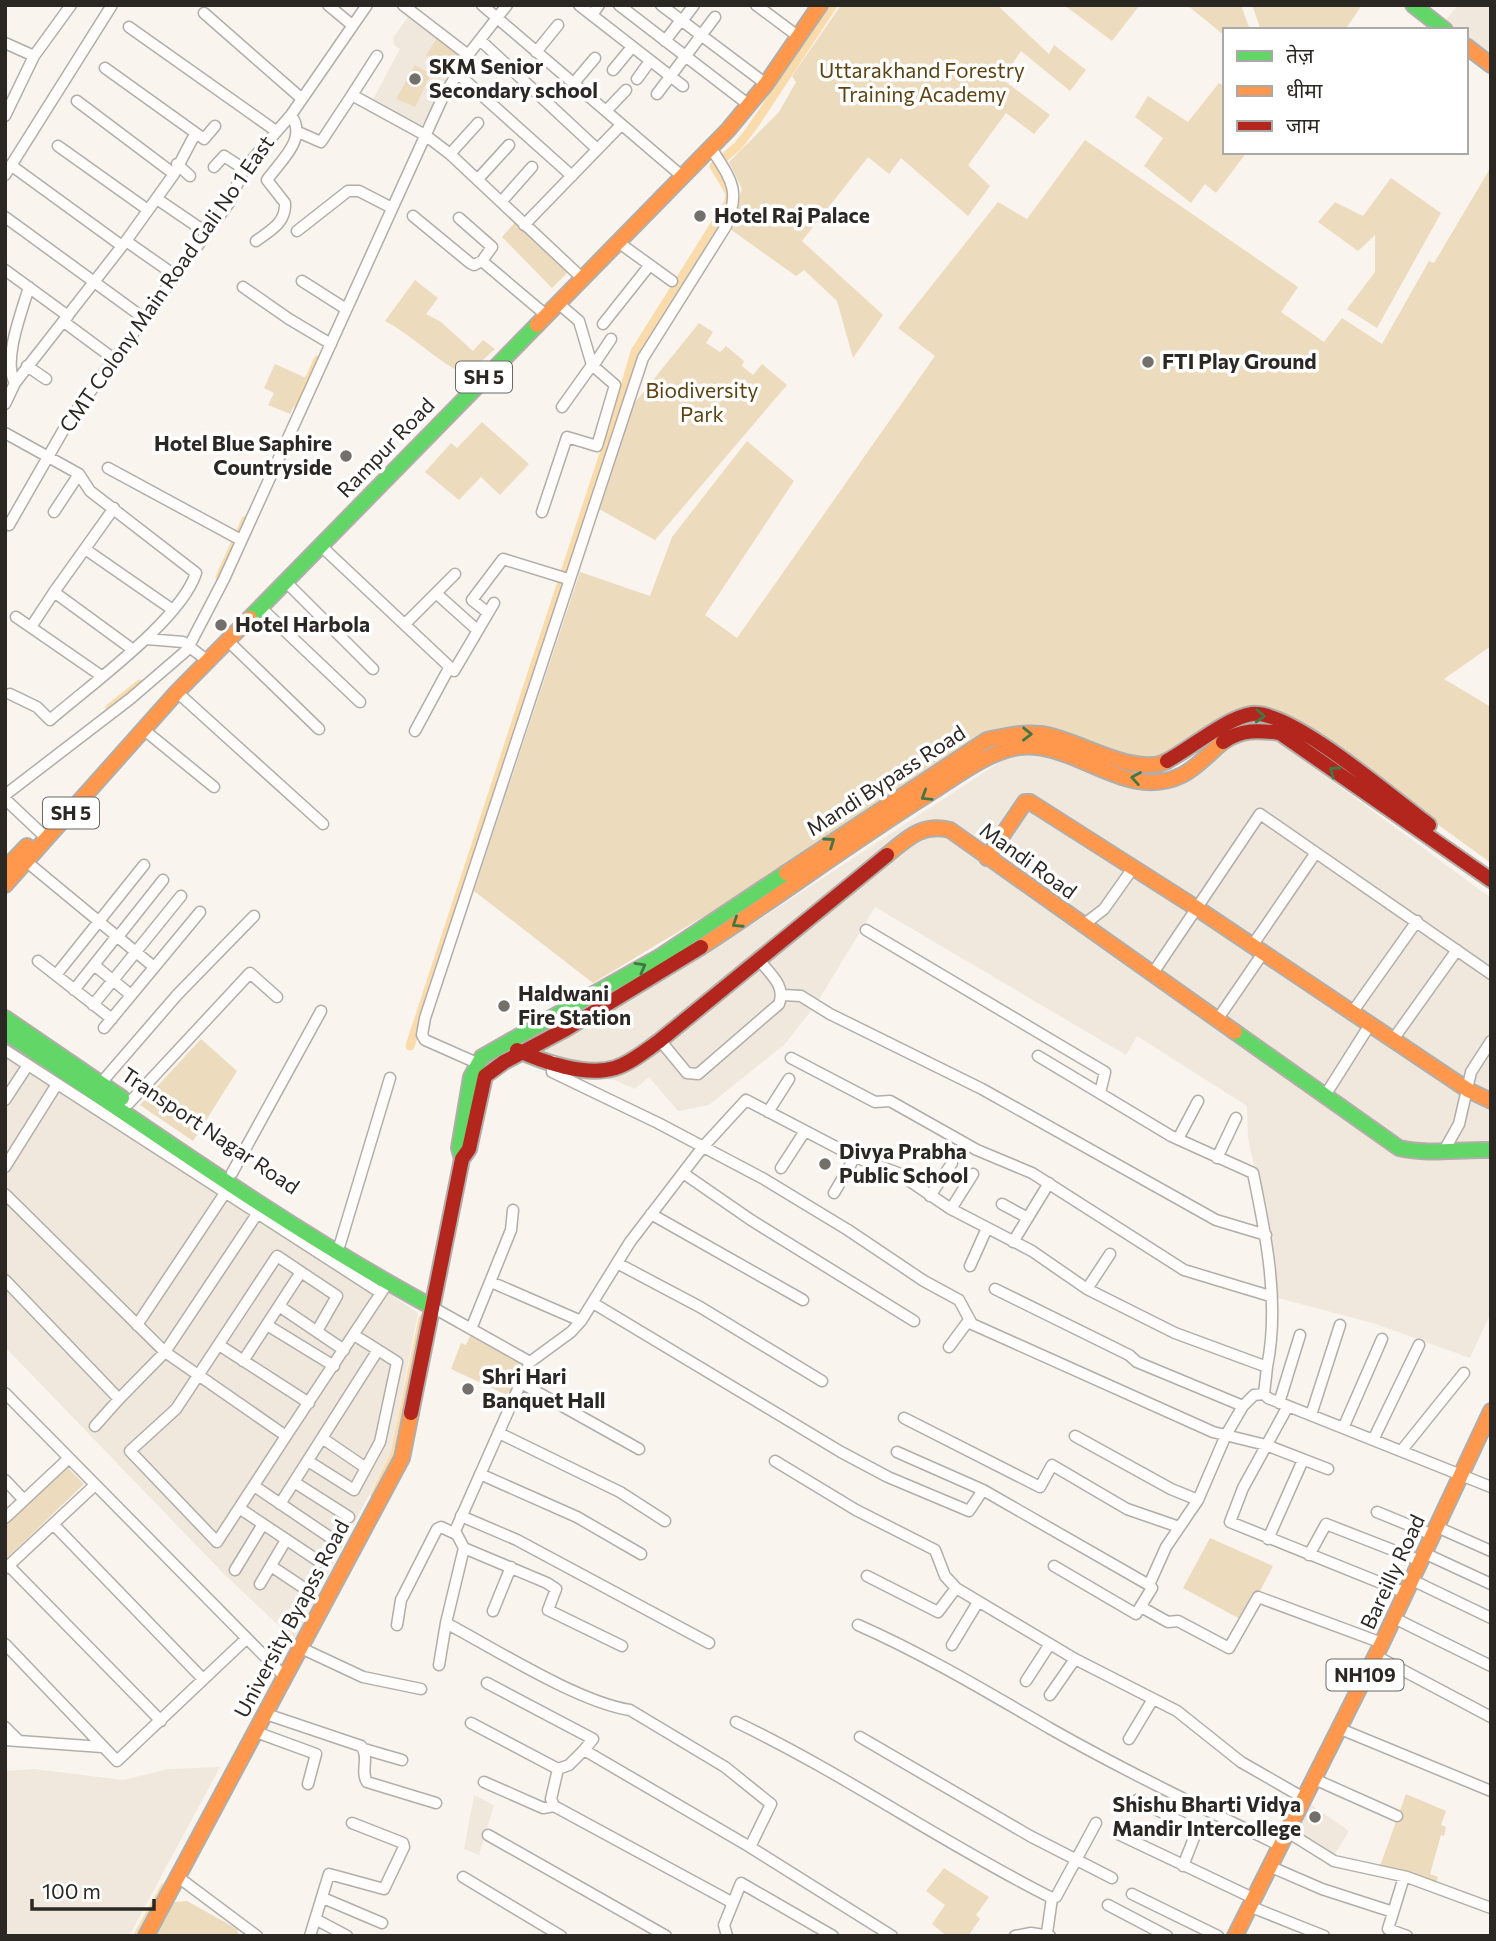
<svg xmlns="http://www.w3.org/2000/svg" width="1496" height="1941" font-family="Commissioner,'Noto Sans Devanagari',sans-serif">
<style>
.built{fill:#f0e8dc}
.green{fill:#eddbbe}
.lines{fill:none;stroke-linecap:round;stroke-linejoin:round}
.canal{stroke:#fadcac;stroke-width:9}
.street-casing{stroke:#b1aea9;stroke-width:13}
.fast-casing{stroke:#b1aea9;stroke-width:18}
.slow-casing{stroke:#b1aea9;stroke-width:18}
.jam-casing{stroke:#b1aea9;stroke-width:18}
.street{stroke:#fefdfc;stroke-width:10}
.fast{stroke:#63d668;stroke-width:14}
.slow{stroke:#ff974d;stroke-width:14}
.jam{stroke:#b3261e;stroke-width:14}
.oneway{stroke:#447643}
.poi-dot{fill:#736f6b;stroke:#fff;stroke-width:2.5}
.labels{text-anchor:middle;stroke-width:7;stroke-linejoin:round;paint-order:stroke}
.shield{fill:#fff;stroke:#6b6866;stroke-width:2}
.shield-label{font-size:19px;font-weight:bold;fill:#2b2824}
.poi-label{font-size:21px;font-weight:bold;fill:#2b2824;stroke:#fff;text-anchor:start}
.park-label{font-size:21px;fill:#5e4310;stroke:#fff}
.street-label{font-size:21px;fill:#2b2824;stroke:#fff}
</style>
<rect width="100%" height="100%" fill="#f9f4ee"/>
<path class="built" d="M1458,5h33v51l-25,-20v-6h-7l-13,-10z
M409,15l52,40 -41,74 -49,-26 29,-54 -6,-4 -1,-7z
M1245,736l34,6 212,156v414l-21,46 -97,-35 -99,-26 -1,-44 -25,-115 -1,-32 -110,-70 -11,19 -251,-148 -58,96 -32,41 -76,61 -31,6 -29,-34 -14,12 -21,-9 -23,-2 -67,-19 235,-139 250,-164 37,-2 87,30 40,2z
M5,1040l413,273 -27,139 -97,188 -72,-68 -217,-225z
M220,1767l-91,169h-124v-165l29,-2 89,11 46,-11z
M474,1795l20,10 -15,50 -15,-6z
M1309,1803l40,28 -15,25 -40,-25z"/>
<path class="green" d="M841,5h156l52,49 5,-9 32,25 -16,21 -49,-40 -19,28 48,36 -16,19 -28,-21 -38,52 22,21 -22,30 -67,-58 -12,16 -21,-17 -66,84 81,74 -30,43 -16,-57 -33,-31 -8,6 -66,-47 12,-40 -13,-27 50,-50 17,-30 -4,-6z
M1064,5h74l1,1 -27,35z
M1187,5h54l9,25h-25v6z
M1252,5h110l-17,25h-84z
M438,37l23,18 -9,14 -26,-14z
M415,65l16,9 -16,33 -19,-8z
M1219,83l6,4v65h22l-31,41 -11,-9 -14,19 -47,-37 19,-28 -28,-21 13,-21 40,26z
M1085,140l213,147 -17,25 43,30 18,-24 40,26 47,-83 5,2 57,-96v479l-47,33 47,28v156l-123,-89 -105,-64 -94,44 -40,4 -131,-27 -27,9 -255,169 -123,74 -119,-92 106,-319 70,24 22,-59 75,-96 47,40 -89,134 32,23 198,-282 -37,-28 100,-126 29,17z
M1391,178l50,35 -64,115 -30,-19 28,-37v-37l-17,16 -40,-29 17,-20 28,14z
M517,220l51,52 -16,16 -50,-51z
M415,280l23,18 -12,16 15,8 32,29 10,-11 12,9 -29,26c-30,-14 -51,-38 -81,-54z
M699,323l14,9 -7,11 14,9 6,-6 18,15 -2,5 11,9 9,-11 25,21 -132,155 -56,-31 33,-103z
M275,364l31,14 -16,36 -22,-9 6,-12 -10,-5z
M482,422l47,42 -29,31 -19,-18 -22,23 -34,-28 26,-29 6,5z
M201,1039l36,32 -44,70 -53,-36z
M470,1336l54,29 -13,32 -60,-28 10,-26 5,2z
M64,1464l20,20 -79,76v-38z
M1210,1538l63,28 -14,27 -5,-2 -14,28 -57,-31z
M1406,1794l40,17 -5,14 5,2 -2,9 -3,-1 -11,39 8,3 -2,7 -56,-18z
M944,1868l45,29 -13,18 4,4 -12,17h-21l-15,-12 13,-19 -19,-14z
M187,1901l50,28 2,7h-86l21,-34z"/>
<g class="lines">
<path class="canal" d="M298,405l20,-45
M220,577l26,-57
M110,708l30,-24
M410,1046l207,-632 18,-62 94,-150 1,-9 -16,-27 24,-20 16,-21 79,-120
M375,1495l20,-41 28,-135
M138,1936l27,-49"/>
<g class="street-casing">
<path id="street" d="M328,5l24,20
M403,5l65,50
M482,5l201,172
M579,5l104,81
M619,5l130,100
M661,5l105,79
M756,5l43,32
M204,13l97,85
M592,15l7,-10
M682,21l12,-16
M129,27l147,104
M480,40l117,109
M665,41l16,-21
M5,43l29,13
M536,52l22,-27
M105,68l99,71 11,-13
M613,70l19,-23
M457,73l115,103
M637,79l13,-18
M573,84l22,-26
M657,94l58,-77
M352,95l25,-39
M77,101l97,73
M606,111l20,-21
M5,116l29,-60 37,-51
M298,132l23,10 31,-47 73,40 25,19 132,124
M58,146l90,64
M450,154l28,-31
M177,164l13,12
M12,166l110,80
M214,167l10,-11 20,13
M5,175l107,-170
M478,179l31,-34
M157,199l50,34
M501,202l31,-35
M413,216l57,47 4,2 8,-4 64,54
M5,217l140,102
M459,218l33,29 -10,14
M524,225l97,-100
M297,231l51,-40h11l33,17
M126,241l50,35
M256,241c15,-11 30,-18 29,-38l-18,-23c14,-20 41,-41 24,-65
M618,242l54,39
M5,270l63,46
M302,281l44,28
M243,287l46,32 42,25
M64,322l50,37
M603,324l46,-58
M27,366l19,13
M593,366l18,-27
M15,383c-13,-22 7,-72 14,-96
M5,404l10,-21 111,-142 48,-67 21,-40
M562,407l30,-42
M5,433l74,41 11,17 106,82c-15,47 -107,113 -146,147l-13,-13 -27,-13
M108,468l133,72
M114,508l-60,84 78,57
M54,512l25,-38
M542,512l25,-75 30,9 18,-61 -23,-20 -13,-44 -21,-18
M9,525l59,-103 161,-219 15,-34 47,-54 76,-110
M320,545l134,126 40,-68
M85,549l88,61
M286,582l87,87
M437,594l39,35
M261,608l99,94
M487,612l-15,-12 31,-41 65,20
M16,617l84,58
M405,624l50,-50
M31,627l23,-35
M147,639l36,3 25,19
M228,641l91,88
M177,692l146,132
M143,729l71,58
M415,731l34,-63
M5,795l125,-96 57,-49 37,-71 217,-478 27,-46 39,-50
M5,799l36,34
M27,862l127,105
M1082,926l22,-17 29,-41
M866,930l239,142 -5,21
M117,938l46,-58
M1252,946l63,-92
M38,961l74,58
M94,965l37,30
M1153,973l107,-159 231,160
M56,975l88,-110
M74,990l42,-53
M783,995l18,1 29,18 152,75 234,131 50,15
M93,1005l88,-109
M1351,1014l66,-93
M1217,1020l46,-67
M104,1028l96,-116
M659,1039l28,34 11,1 81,-70c7,-18 -8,-29 -19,-43
M1392,1041l65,-91
M5,1050l376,243
M1038,1056l133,80 82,37c13,62 27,131 14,194
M791,1058l84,44 15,-1 87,49 55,23 152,97 86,26
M553,1061l-1,11 106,51 106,56 84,51 76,51 35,19 13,24 241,108 53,13 62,24
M477,1063l-52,-23 -3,-5 3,-17 218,-660 83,-132c15,-37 5,-46 -15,-78
M101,1083l76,-88 77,-79
M1326,1094l43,-68
M5,1100l23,-35
M129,1103l121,-130 27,24
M768,1112l21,-33
M1178,1139l20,-38
M1445,1149l14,-25 12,-52 20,-31
M1217,1158l19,-40
M5,1167l52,-83
M781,1168l24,-37
M232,1173l89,-162
M683,1173l68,47 163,101
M834,1193l21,-36
M5,1194l160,158 121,84 103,-155
M930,1196l22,-33
M1002,1204l24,13
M951,1209l22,-35
M651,1214l152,86
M1013,1242l36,-59
M340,1244l50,-166
M617,1263l83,44 122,74
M970,1266l17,-38
M5,1280l114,119 46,-47 92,-138
M491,1282l90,39
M995,1289l134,66 8,7 106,44
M1087,1289l23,-35
M593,1303l248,149 47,25 81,34 14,-21
M279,1306l65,44
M432,1307l98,55
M137,1325l88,-132
M267,1325l67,41
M471,1329l40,-99 2,-20
M219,1345l90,58
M949,1347l20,-27
M243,1361l58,-89
M521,1383l118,66
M5,1393l280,284
M1279,1403l21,-68
M1288,1406l-45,82 -13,34 176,71
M1311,1415l29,-90
M904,1418l136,69 12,-22 75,44 52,18
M95,1426l24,-27
M1344,1426l38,-87
M499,1433l121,59 45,29
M286,1436l-69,106 -87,-91 46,-42 101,-153 60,40 -20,35
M1075,1436l96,53 27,11
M322,1438l44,30
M1374,1438l45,-93
M1402,1450l62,-77
M897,1452l86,38 166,95 17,-38 32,-47 28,-65 17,-29 11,-11 10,-1
M308,1461l46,29 26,-48 17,-80 -43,-27
M775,1461l81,49 79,40 10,26 11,12 119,71 102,52 64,51 61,35
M480,1474l97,43 64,37
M5,1480l19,20
M294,1482l55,35
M254,1486l83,56
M280,1504l98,-154
M239,1508l81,54
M1377,1512l56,23
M461,1516l56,24 192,103
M5,1518l64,-60
M53,1524l150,155
M1437,1527l54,24
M1268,1539l35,-79
M464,1548l83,35 9,6 -8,21 74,36
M1424,1553l67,31
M1309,1555l17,-31 95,37
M9,1566l152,155
M271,1566l30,20
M1054,1566l82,48 16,-26 -3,-3
M6,1568l89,-83
M235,1570l28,-46
M867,1576l71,36 18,-24
M1412,1580l79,38
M260,1584l26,-44
M1141,1607l27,15 10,-1 51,27 29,-51 124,46
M493,1611l18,-44
M1394,1618l97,48
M446,1623c49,26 132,79 184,87l95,57 46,37 -21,43 142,89
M397,1625l4,-25 36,-71 4,-2 15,7
M858,1625c68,30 129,67 193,104 74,42 151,79 228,116
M5,1644l112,117 129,-122
M952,1645l26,-43
M301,1648l62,29 58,12
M1376,1656l115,61
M439,1665l7,-42 18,-75 -9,-17 75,-169 41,-30 10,-11 49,-79 72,-94 44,-48 109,57 43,16 53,36 81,42 55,38 88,44 92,34 -3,27 4,4 223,89
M1026,1681l24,-37
M487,1683l106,56 -9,11 166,97
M1050,1695l25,-36
M266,1714l95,32c9,11 -1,25 6,36l69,21
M736,1722c109,52 208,122 316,176l4,-1 40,-74
M471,1723l87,46 -7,30 3,7 179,97
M5,1727l14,14
M1338,1728l153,63
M256,1732l60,22 -8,30
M860,1737l170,99 82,42
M1129,1739l24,-40
M5,1740l97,7
M364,1749l38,11
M558,1769l11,-4 15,-15
M1312,1778l85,38
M484,1782l59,26 11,-2
M1137,1800l60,30 -14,36
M1286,1831l48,30 73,16 84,31
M1118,1834l135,64
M488,1835l178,101
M1269,1866l53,23 71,23
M178,1877l79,59
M463,1877l98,59
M1404,1877l-16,52 19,7
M1132,1894l86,42
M323,1898l59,25
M1108,1905l59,31
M1249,1906l75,30
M317,1920l30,16
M1047,1933l5,-35
M310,1936l19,-62 55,15 20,-42 -1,-4 -51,-20
M727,1936l-3,-11 17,-42 92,53
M1015,1936l16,-3 19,3"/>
</g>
<g class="fast-casing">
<path id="fast" d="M1413,5l32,25
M250,618l287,-293
M5,1018l117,80
M5,1032c140,94 278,194 427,275
M1235,1032l164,116c30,7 60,1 92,2
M462,1159l-3,-11 12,-71 11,-20 179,-101 125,-83"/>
</g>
<g class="slow-casing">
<path id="slow" d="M1466,46l25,19
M537,325l191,-195 38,-46 54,-79
M887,855c21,-17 35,-32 63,-25l285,202
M987,858l38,-56h5l168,107 270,181 23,11
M5,869l22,-23
M786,873l201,-133c18,-4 35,-8 54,-6 35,4 92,44 126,27
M5,885l172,-193 73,-74
M701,947c77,-50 151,-105 229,-154 27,-17 57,-41 89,-46 56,-7 107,56 163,28 16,-8 27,-22 41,-33
M146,1936l256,-478 9,-45
M1235,1936l147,-293 109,-232"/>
</g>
<g class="jam-casing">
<path id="jam" d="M1223,742c18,-13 36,-12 57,-9l211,147
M1167,761c24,-13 59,-43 85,-47 38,-5 143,86 177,111
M517,1050c26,12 69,27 98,18 16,-5 30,-17 43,-26l229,-187
M411,1413l51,-254 7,-10 16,-73 19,-14 62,-33 135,-82"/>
</g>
<use href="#street" class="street"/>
<use href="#fast" class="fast"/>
<use href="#slow" class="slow"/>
<use href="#jam" class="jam"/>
</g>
<defs><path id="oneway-chevron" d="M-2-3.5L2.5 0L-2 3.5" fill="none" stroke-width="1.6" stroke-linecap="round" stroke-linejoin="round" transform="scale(1.75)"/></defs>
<g class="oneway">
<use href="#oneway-chevron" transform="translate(1260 716) rotate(3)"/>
<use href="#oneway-chevron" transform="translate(1027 734) rotate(1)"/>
<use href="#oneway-chevron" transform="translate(1334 771) rotate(-145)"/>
<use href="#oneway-chevron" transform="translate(1136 778) rotate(-170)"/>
<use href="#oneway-chevron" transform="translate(926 796) rotate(148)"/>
<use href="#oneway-chevron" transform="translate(830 842) rotate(-35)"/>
<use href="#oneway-chevron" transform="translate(737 923) rotate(147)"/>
<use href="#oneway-chevron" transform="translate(641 967) rotate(-29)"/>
</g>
<g class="poi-dot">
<circle cx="415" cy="79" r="7"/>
<circle cx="700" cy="216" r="7"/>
<circle cx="1148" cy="362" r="7"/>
<circle cx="346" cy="456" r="7"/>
<circle cx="221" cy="625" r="7"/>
<circle cx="504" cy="1006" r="7"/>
<circle cx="825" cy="1164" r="7"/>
<circle cx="468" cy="1389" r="7"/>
<circle cx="1315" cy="1817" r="7"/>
</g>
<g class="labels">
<g class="shield">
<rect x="456" y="361.5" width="56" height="31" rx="5"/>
<rect x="43" y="797.5" width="56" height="31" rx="5"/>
<rect x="1326.5" y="1659.5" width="77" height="31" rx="5"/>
</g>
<g class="shield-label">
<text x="484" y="384">SH 5</text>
<text x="71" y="820">SH 5</text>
<text x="1365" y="1682">NH109</text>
</g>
<g class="poi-label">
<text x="429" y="74">SKM Senior<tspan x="429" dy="24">Secondary school</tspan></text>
<text x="714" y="223">Hotel Raj Palace</text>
<text x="1162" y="369">FTI Play Ground</text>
<text x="332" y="451" text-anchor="end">Hotel Blue Saphire<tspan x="332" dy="24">Countryside</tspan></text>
<text x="235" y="632">Hotel Harbola</text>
<text x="518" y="1001">Haldwani<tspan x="518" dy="24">Fire Station</tspan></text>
<text x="839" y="1159">Divya Prabha<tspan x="839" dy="24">Public School</tspan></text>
<text x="482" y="1384">Shri Hari<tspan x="482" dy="24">Banquet Hall</tspan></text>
<text x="1301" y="1812" text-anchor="end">Shishu Bharti Vidya<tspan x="1301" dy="24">Mandir Intercollege</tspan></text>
</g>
<g class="park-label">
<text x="922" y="78">Uttarakhand Forestry<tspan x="922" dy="24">Training Academy</tspan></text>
<text x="702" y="398">Biodiversity<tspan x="702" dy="24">Park</tspan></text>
</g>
<g class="street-label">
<text transform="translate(167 284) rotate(-55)" y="7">CMT Colony Main Road Gali No 1 East</text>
<text transform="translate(386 448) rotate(-46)" y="7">Rampur Road</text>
<text transform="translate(886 781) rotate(-33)" y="7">Mandi Bypass Road</text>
<text transform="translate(1028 861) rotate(36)" y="7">Mandi Road</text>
<text transform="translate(210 1131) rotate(34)" y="7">Transport Nagar Road</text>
<text transform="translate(1393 1572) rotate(-65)" y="7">Bareilly Road</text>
<text transform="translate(292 1619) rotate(-62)" y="7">University Byapss Road</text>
</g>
</g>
<rect width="1496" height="1941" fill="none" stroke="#2b2824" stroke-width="14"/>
<rect x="1223" y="28" width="245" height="126" fill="#ffffff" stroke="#aaa9a7" stroke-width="2"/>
<rect x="1237" y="51" width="35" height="10" fill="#63d668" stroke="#aaa9a7" stroke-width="2"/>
<text x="1286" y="63" font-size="21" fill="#2b2824">तेज़</text>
<rect x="1237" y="86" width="35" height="10" fill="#ff974d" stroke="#aaa9a7" stroke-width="2"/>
<text x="1286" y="98" font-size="21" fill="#2b2824">धीमा</text>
<rect x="1237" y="121" width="35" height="10" fill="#b3261e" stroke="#aaa9a7" stroke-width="2"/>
<text x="1286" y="133" font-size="21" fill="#2b2824">जाम</text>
<path d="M32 1899v10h122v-10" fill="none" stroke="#2b2824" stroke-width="3.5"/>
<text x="42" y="1899" font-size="21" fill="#2b2824" stroke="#ffffff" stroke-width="5" paint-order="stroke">100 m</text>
</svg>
